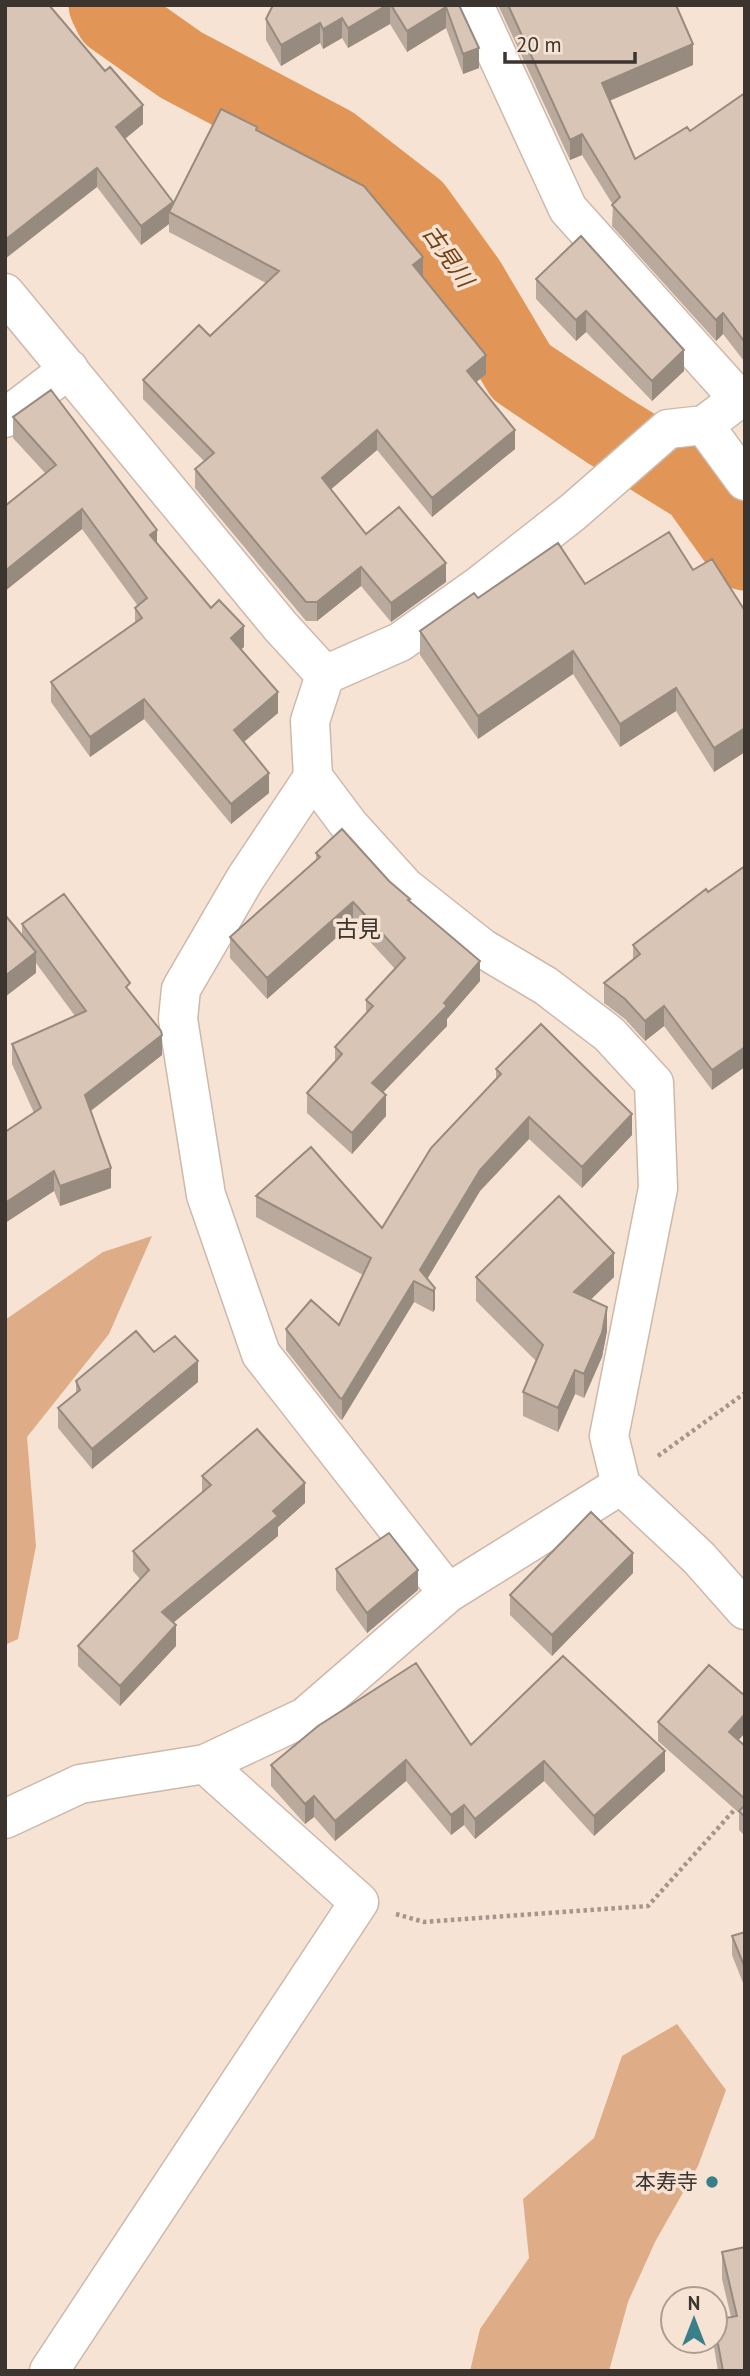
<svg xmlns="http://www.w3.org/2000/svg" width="750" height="2376" font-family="'PT Sans','Noto Sans JP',sans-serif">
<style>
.green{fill:#dead87}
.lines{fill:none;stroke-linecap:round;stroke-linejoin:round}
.river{stroke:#e19556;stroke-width:77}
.minor-casing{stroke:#cdb9ab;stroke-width:41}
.path{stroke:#a4968b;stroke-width:4.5;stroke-dasharray:3.5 3.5;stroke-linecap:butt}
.minor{stroke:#fff;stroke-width:38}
.wall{fill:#baa99d}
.shaded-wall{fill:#978a7f}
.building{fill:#d8c5b6;stroke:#978a7f;stroke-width:2}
.poi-dot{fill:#387f89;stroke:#f7e3d4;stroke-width:2.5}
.labels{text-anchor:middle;stroke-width:7;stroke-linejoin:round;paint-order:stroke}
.poi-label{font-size:21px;fill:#3c352f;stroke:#f7e3d4;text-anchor:end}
.water-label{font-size:23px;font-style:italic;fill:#724011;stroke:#f7e3d4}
.neighbourhood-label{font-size:23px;fill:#3c352f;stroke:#f7e3d4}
</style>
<rect width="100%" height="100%" fill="#f7e3d4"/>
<path class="green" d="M152,1236l-43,98 -82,103 9,109 -18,93 -13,6v-325l98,-68z
M677,2024l49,66 -28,76 -43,76 -27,60 -19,69h-139l10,-42 49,-71 -6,-59 71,-61 28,-82z"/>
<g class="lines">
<path class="river" d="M107,5l6,12 68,48 150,79 84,65 52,72 54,91 88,59 89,55 47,66"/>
<g class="minor-casing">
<path id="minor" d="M474,5l94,204 171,190
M5,293l276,334 44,48
M745,397l-6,2 -35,26 -36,4 -95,83 -93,73 -80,57 -75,33 -15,46 3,56 36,48 56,62 77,61 64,38 63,48 45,49 4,105 -49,248 12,49 78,73 46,52
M5,418l64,-49
M704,425l41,56
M313,777l-68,102 -64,110 -3,30 28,176 55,159 187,239
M5,1819l75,-35 125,-20 100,-47 143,-124 173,-108
M49,2371l310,-469 -154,-138"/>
</g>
<path class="path" d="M658,1456l87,-63
M396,1914l28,8 224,-16 97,-108"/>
<use href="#minor" class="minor"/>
</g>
<path class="wall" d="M5,5l138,119 -18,15 48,65 84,-74 166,146 -1,1 64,97 -10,8 39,67 -83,68 -55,-67 -46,39 35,45 80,48 -55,40 -30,-36 -44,35h-11l-111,-133v-19l9,-8 -61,-62v-19l67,-44 56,-53 -97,-51v-8l-28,21 -44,-58z
M273,5h186l20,63 -16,6 -17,-46 -39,24 -17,-28 -42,24 -6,-10 -19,11 -3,-6 -39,23 -15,-26v-21z
M498,5h178l17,60 -84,36 26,58 55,-28 55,-38 -1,268 -21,-27 -7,7 -104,-115 1,-21 -31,-50 -12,5z
M536,279l148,92 -32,30 -66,-69 -10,9 -40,-42z
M13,417l144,127 87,103 -3,2 37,64 -34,29 25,51 -38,31 -87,-105 -54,38 -39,-55v-20l84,-59v-15l3,-2 -56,-77 -77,62v-85l41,-32 -33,-36z
M693,570l52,41v141l-31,20 -38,-61 -56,36 -47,-73 -95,65 -58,-84v-24l58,-33z
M316,853l73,28 21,21 70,79 -33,38v7l-65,67 4,23 -34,38 -45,-41v-20l28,-32v-14l31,-33v-14l29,-31 -42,-46 -86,76 -37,-41v-21l86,-76z
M745,866l-33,224 -48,-64 -19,15 -20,-22 -21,-16v-20l29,-23v-15z
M22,924l108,68 32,63 -71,56 20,77 -51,18 -6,-15 -49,32v-91l29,-19 -22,-49v-20l63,-28 -39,-53v10l-14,-37z
M496,1069l136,66 -50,53 -53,-49 -49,52 -53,88 8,9v21l-2,3 -19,-10 -72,118 -2,-1 -54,-69v-21l53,-4 24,-50 -107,-58v-21l126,32 114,-149z
M476,1277h138l-23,22 16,32 -5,26 -18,41 -9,-4 -17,38 -35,-16v-24l13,-31 -60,-60z
M154,1352l44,30 -106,87 -34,-41v-20l18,-15v-12z
M202,1476l103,27 -27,24v9l-105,87 3,23 -56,60 -42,-40v-20l62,-67 -7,-8v-20l69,-59z
M336,1569l82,21 -51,43 -31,-43z
M633,1573l-81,83 -42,-41v-20z
M658,1722l81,18 6,6v90l-6,-6v-17l-81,-72z
M471,1745l194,26 -71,65 -50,-55 -69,58 -11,-14 -13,10 -45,-54 -71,60 -21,-24 -9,7 -34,-38v-21z
M745,1932v56l-13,-33v-19z
M745,2247v124h-27l-4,-24v-6h1v-21l16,-3 -9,-38v-27z"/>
<path class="shaded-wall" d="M387,5h3v19l-42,24v-20z
M446,7v21l-39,24v-21z
M342,18v20l-19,11v-20z
M320,23v20l-39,23v-21z
M693,44v21l-91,39v-21z
M479,48v20l-16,6v-20z
M143,105v19l-27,22v-19z
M582,134v21l-12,5v-20z
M97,168v19l-92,72v-19z
M173,202v13l-4,-3v12l-28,21v-19z
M423,257v19l-10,8v-19z
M586,311v21l-10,9v-21z
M723,313v21l-7,7v-21z
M684,350v21l-32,30v-20z
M486,355v19l-19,16v-19z
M377,430v20l-55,47v-19z
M515,430v19l-83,68v-19z
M82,509v20l-77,62v-20z
M157,530v20l-7,-15z
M446,563v19l-55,40v-19z
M361,567v19l-44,35v-19z
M244,626v21l-13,11v-20z
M573,651v23l-95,65v-23z
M676,688v23l-56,36v-23z
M278,692v21l-44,37v-20z
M144,699v20l-54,38v-20z
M745,728v24l-31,20v-24z
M269,773v20l-38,31v-20z
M353,902v21l-86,76v-21z
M36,952v21l-31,24v-21z
M480,961v20l-33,38v7l-75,78v-21z
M664,1006v20l-19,15v-20z
M162,1035v20l-77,60v-20z
M745,1047v20l-33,23v-20z
M386,1095v21l-34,38v-21z
M632,1114v21l-50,53v-21z
M529,1117v22l-49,52 -57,95 -3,-16 60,-100z
M111,1168v20l-51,18v-20z
M54,1171v20l-49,32v-20z
M614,1253v24l-40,39v-24z
M414,1281v21l-72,118v-21z
M435,1288v21l-2,3v-21z
M607,1307v24l-5,26 -18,41v-24z
M198,1361v21l-106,87v-20z
M575,1370v24l-17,38v-24z
M305,1483v20l-27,24v9l-116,96v-20l111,-101z
M633,1553v20l-81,83v-21z
M418,1570v20l-51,43v-20z
M176,1625v21l-56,60v-20z
M745,1714v19l-16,18v-19z
M665,1751v20l-71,65v-20z
M406,1760v21l-71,60v-20z
M544,1761v20l-69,58v-20z
M314,1796v21l-9,7v-20z
M464,1805v20l-13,10v-20z"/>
<path class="building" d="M5,5h44l56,66 5,-4 33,38 -27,22 57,75 -32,24 -44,-58 -92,72z
M273,5h114l-39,23 -6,-10 -19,11 -3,-6 -39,22 -15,-26z
M391,5h68l20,43 -16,6 -17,-47 -39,24z
M508,5h168l17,39 -91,39 33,76 52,-32 3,4 55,-38 -1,248 -21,-28 -7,7 -104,-115 8,-8 -38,-63 -12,6z
M221,109l36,18 -1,3 108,56 59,71 -10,8 73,90 -19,16 48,59 -83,68 -55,-68 -55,48 44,56 33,-27 47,56 -55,40 -30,-36 -44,35h-11l-111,-133 19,-16 -71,-73 56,-55 11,11 69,-65 -110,-59z
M581,236l103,114 -32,31 -66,-70 -10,9 -40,-41z
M51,390l106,140 -7,5 61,73 8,-8 25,26 -13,12 47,54 -44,38 35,43 -38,31 -87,-105 -54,38 -39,-55 91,-64 -7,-10 12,-10 -65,-89 -77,62v-65l51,-41 -43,-48z
M669,532l24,38 19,-11 33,52v117l-31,20 -38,-60 -56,36 -47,-73 -95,65 -58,-85 54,-38 4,5 80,-55 27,41z
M342,829l47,52 21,18 -2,1 72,61 -36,42 3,3 -75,77 14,12 -34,38 -45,-40 35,-39 -7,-7 38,-41 -7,-6 39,-42 -52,-56 -86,76 -37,-41 90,-80 -4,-4z
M745,866v181l-33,23 -48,-64 -19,15 -20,-22 -21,-16 36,-29 -7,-9 73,-56 2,3z
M64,894l66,89 -4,4 35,44 1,4 -77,60 26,73 -51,18 -6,-15 -49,32v-71l36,-24 -29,-64 74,-33 -64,-87z
M5,915l31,37 -31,24z
M541,1024l91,90 -50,53 -53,-50 -49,53 -60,100 15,18 -2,3 -19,-10 -72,118 -2,-1 -54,-69 25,-29 28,25 32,-67 -115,-62 55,-49 71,81 49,-80 70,-74 -5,-5z
M559,1196l55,57 -40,39 33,15 -5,26 -18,41 -9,-4 -17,38 -35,-16 20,-47 -67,-68z
M136,1331l18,21 21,-16 23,25 -106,88 -34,-41 22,-18 -4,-9z
M257,1429l48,54 -32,28 5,5 -116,96 14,13 -56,61 -42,-40 71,-76 -16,-19 78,-66 -9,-9z
M591,1512l42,41 -81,82 -42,-40z
M389,1533l29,37 -51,43 -31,-44z
M563,1656l102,95 -71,65 -50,-55 -69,58 -11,-14 -13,10 -45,-55 -71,61 -21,-25 -9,8 -34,-39 47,-39 98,-63 55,82z
M709,1665l36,31v18l-16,18 16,14v53l-87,-77z
M745,1805v12l-6,-6z
M745,1932v36l-13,-32z
M745,2247v124h-22l-8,-43v-8l22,-4 -15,-64z"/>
<circle class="poi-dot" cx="712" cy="2182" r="7"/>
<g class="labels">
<g class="poi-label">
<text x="698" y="2189">本寿寺</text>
</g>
<g class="water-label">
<text transform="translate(448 256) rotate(55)" y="8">古見川</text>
</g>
<g class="neighbourhood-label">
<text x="358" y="937">古見</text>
</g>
</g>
<rect width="750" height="2376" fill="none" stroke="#3c352f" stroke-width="14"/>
<g transform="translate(694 2320)"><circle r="33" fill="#f7e3d4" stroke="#ac9d92" stroke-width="2"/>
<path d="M0-5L12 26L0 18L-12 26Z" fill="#387f89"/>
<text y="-10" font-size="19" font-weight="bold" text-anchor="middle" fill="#3c352f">N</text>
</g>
<path d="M505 52v10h130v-10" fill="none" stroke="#3c352f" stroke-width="3.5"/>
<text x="516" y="52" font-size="21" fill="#3c352f" stroke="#f7e3d4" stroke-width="5" paint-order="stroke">20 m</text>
</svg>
